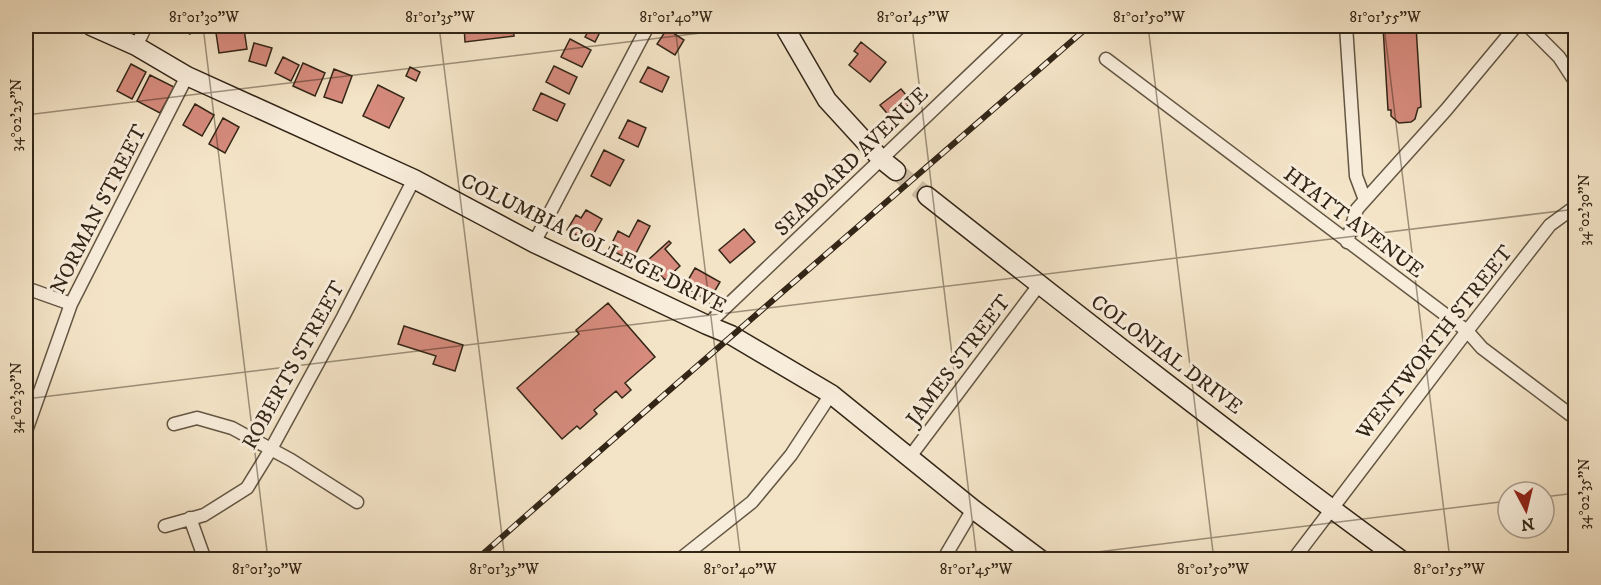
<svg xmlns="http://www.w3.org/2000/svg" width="1601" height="585" font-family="'IM FELL DW Pica',serif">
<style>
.building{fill:#d68b7d;stroke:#332617;stroke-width:1.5}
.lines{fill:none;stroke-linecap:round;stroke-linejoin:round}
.secondary-tunnel{stroke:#cdbea4;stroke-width:18;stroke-dasharray:18 9;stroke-linecap:butt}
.street-casing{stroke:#635643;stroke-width:15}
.secondary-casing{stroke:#332617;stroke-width:21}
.street{stroke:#f8eddb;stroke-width:12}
.secondary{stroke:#f8eddb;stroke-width:18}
.rail-casing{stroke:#332617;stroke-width:6}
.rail{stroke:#f8eddb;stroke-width:4;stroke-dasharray:11;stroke-linecap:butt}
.ticks{fill:none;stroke:#332617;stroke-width:1.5;stroke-opacity:0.45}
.labels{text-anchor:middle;stroke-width:6;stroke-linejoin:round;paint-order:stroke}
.street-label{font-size:21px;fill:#332617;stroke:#f8eddb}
.neatline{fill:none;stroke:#332617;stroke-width:2}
.ticks-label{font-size:15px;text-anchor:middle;fill:#332617}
</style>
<rect width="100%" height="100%" fill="#f4e4c7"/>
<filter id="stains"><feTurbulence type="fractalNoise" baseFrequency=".00333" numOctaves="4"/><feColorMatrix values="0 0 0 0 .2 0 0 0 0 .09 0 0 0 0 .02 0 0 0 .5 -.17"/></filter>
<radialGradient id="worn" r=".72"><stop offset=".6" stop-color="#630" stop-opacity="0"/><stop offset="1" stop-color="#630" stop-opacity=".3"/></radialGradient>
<path class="building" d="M174,26h19l-3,8 -17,-7z
M464,26h49l1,10 -49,6z
M581,26h22l-8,16 -10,-5 4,-7z
M1416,26l5,81 -3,1 -3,11 -4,3 -12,1 -8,-7v-6h-3l-5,-83z
M244,29l3,20 -28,4 -3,-20z
M667,29l17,11 -9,15 -18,-11z
M570,39l21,11 -9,17 -21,-10z
M861,42l25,20 -16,20 -21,-17 9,-11 -4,-3z
M254,43l18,5 -6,18 -17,-5z
M283,57l16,8 -8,16 -16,-8z
M303,63l22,10 -10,23 -22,-10z
M131,64l15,8 -14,27 -15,-8z
M554,66l23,11 -8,17 -23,-12z
M410,67l10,5 -4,9 -10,-5z
M648,67l21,10 -7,15 -22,-10z
M334,69l18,7 -10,27 -18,-6z
M150,75l24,12 -14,26 -23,-12z
M378,85l26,13 -15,30 -26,-12z
M901,89l11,13 -21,16 -11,-13z
M541,93l24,11 -8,17 -24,-11z
M195,104l19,11 -12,21 -19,-11z
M223,118l16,9 -14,26 -16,-9z
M628,120l18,8 -8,19 -19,-9z
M604,150l20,10 -14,26 -19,-10z
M586,210l16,9 -13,23 -22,-12 9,-15 5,3z
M638,220l12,6 -18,35 -23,-12 9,-18 11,6z
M744,229l11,13 -25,21 -11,-13z
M669,241l2,2 -6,6 15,17 -15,14 -18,-19z
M695,268l25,14 -11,19 -25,-14z
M608,303l47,54 -30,26 6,7 -9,8 -6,-7 -22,19 3,4 -17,15 -3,-3 -15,13 -45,-51 62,-54 -3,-4z
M404,326l59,19 -8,26 -22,-7 3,-8 -38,-12z"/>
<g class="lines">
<path class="secondary-tunnel" d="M896,171l31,25"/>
<g class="street-casing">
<path id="street" d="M1346,26l10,150 9,24
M1528,26l31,31 17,26
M136,46l10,-20
M1106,59l361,272 15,17 94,71
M1347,242l10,-33 89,-99 70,-84
M534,243l114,-217
M26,288l45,16
M707,325l314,-299
M174,424l23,-6 35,10 59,32 66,42
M26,431l45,-127 116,-228
M909,458l130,-173
M190,518l15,42
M165,526l39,-11 43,-27 24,-39 72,-132 71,-138
M679,560l73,-58 39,-47 40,-61
M943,560l30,-51
M1293,560l174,-229 83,-106 26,-19"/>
</g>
<g class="secondary-casing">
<path id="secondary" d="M91,26l45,20 51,30 227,103 120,64 173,82 24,10 100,59 142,115 68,51
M784,26l43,74 54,59 15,12
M927,196c156,123 313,246 474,364"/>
</g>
<use href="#street" class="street"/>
<use href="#secondary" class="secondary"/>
<g class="rail-casing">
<path id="rail" d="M476,560c203,-180 409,-356 613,-534"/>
</g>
<use href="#rail" class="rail"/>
</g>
<path class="ticks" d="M203,26l65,534M439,26l66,534M675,26l66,534M912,26l65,534M1148,26l66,534M1384,26l66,534M26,115l732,-89M26,399l1550,-190M1544,497l32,-4M26,506l6,54M1033,560l475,-59"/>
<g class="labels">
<g class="street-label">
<text transform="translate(851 161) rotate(-44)" y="7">SEABOARD AVENUE</text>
<text transform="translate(98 209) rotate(-63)" y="7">NORMAN STREET</text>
<text transform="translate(1354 222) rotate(37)" y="7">HYATT AVENUE</text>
<text transform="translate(594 243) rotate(26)" y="7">COLUMBIA COLLEGE DRIVE</text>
<text transform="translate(1434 342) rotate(-52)" y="7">WENTWORTH STREET</text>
<text transform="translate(1167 354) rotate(37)" y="7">COLONIAL DRIVE</text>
<text transform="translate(958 360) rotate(-53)" y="7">JAMES STREET</text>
<text transform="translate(293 365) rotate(-61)" y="7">ROBERTS STREET</text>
</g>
</g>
<rect width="1601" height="585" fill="none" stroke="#f4e4c7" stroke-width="66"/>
<g transform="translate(1526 510) rotate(173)"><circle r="28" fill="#f8eddb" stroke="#a99d8d" stroke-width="1.5"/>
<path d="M0-4.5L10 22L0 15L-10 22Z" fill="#8f2418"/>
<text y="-9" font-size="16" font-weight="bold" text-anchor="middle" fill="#332617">N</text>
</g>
<rect x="33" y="33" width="1535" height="519" class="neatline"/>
<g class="ticks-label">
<text x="204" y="22">81°01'30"W</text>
<text x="440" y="22">81°01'35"W</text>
<text x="676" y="22">81°01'40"W</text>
<text x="913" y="22">81°01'45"W</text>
<text x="1149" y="22">81°01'50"W</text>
<text x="1385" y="22">81°01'55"W</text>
<text transform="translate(16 115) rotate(-90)" y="5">34°02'25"N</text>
<text transform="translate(1584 210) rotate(-90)" y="5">34°02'30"N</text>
<text transform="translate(16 398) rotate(-90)" y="5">34°02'30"N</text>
<text transform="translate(1584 494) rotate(-90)" y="5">34°02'35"N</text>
<text x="267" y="574">81°01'30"W</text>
<text x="504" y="574">81°01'35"W</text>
<text x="740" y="574">81°01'40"W</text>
<text x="976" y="574">81°01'45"W</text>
<text x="1213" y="574">81°01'50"W</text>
<text x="1449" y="574">81°01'55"W</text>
</g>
<rect width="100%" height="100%" filter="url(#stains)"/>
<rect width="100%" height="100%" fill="url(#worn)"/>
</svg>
